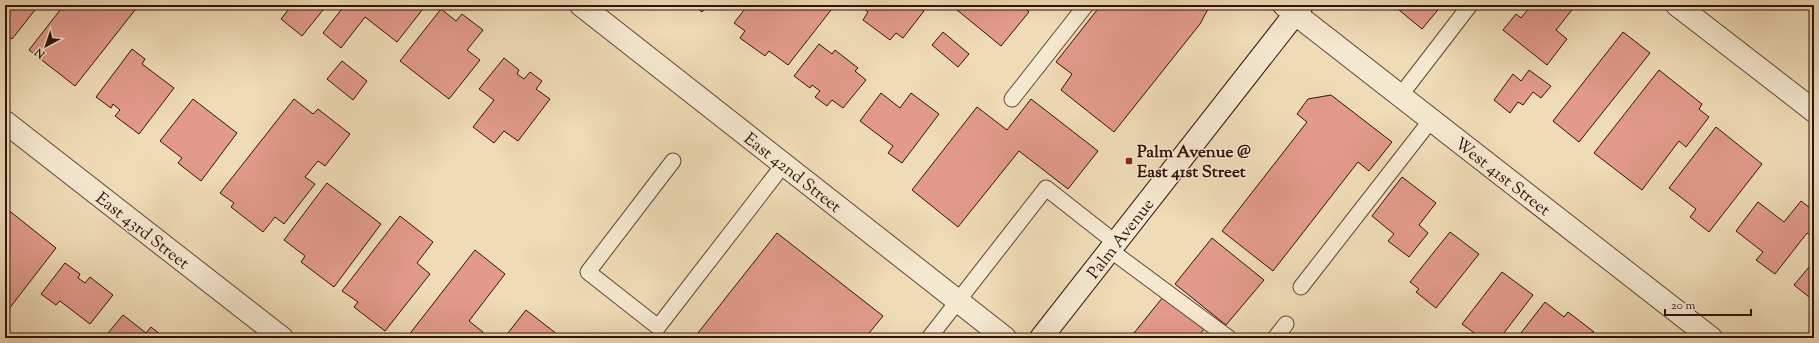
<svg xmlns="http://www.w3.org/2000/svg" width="1819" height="343" font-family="'Sorts Mill Goudy',serif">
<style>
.building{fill:#e29a8c;stroke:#301309}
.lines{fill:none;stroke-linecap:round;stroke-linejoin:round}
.service-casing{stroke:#604534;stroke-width:17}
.minor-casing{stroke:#604534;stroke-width:24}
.tertiary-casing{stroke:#604534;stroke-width:24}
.secondary-casing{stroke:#301309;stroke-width:24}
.service{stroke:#f5e8d0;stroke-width:15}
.minor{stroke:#f5e8d0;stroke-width:22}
.tertiary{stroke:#f5e8d0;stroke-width:22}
.secondary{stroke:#f5e8d0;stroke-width:22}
.poi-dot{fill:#8f2418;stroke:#f5e8d0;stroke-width:1.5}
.labels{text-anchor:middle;stroke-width:3;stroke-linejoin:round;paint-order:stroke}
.poi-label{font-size:17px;font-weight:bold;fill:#301309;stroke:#f5e8d0;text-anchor:start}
.street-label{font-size:17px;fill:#301309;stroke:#f5e8d0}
</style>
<rect width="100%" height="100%" fill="#efdbb6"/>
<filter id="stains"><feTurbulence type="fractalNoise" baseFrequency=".005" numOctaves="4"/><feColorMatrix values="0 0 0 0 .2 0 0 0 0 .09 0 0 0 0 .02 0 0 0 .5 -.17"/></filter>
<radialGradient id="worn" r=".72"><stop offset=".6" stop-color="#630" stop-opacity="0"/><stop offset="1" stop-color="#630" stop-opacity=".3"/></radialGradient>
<path class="building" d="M5,5h34l-27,34 -7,-5z
M64,5h75l-64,81 -46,-36z
M292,5h35l-25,31 -21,-17z
M345,5h81l-29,37 -32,-25 -24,31 -18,-15z
M693,5h15l-6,7z
M715,5h11l-4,5z
M748,5h87l-47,60 -19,-14 -4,5 -25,-18 5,-7 -11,-8z
M867,5h50l7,6 -21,27 -7,-5 -6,7 -27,-20 5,-8 -4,-3z
M951,5h70l8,7 -28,34z
M1101,5h105l2,4 -8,15 -86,108 -53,-42 11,-16 -16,-12z
M1393,5h49l-20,24z
M1528,5l47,1 -19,24 11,9 -20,26 -44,-35 13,-16 5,4 8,-10 -2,-2z
M441,9l15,12 6,-7 21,16 -16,20 13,10 -31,39 -49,-38z
M943,32l26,22 -11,13 -26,-22z
M1623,32l27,21 -71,89 -26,-21z
M819,44l13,10 3,-4 23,18 -3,3 11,9 -23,28 -11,-8 -5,6 -12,-9 5,-6 -8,-6 -2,3 -16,-12z
M132,49l13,10 -3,5 32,24 -35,46 -24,-18 5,-6 -7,-6 -2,4 -15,-11z
M504,58l15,12 -2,4 7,5 6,-7 12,9 -6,8 14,10 -32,42 -14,-10 -10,12 -21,-16 21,-27 -15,-11z
M342,61l25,20 -14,19 -26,-21z
M1529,70l22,16 -10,12 -8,-6 -10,13 -5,-3 -8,11 -16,-13 19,-26 8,7z
M1659,70l43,34 -3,5 10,8 -23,30 -7,-6 -37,49 -48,-37z
M881,93l19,15 11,-15 28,21 -37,49 -14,-10 5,-7 -33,-25z
M1331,95l61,47 -23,29 -11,-9 -85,109 -51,-40 85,-109 -10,-8 11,-15z
M193,99l44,34 -36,48 -23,-18 4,-5 -22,-17z
M294,99l19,15 5,-5 32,25 -25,32 -7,-5 -13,16 10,7 -31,40 -9,-7 -12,15 -32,-25 3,-4 -14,-10z
M1031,99l67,52 -30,38 -49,-38 -61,76 -46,-37 65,-83 30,23z
M1716,127l46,37 -53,68 -19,-15 6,-8 -27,-21z
M1402,177l34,26 -17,22 9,8 -19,24 -21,-16 6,-7 -22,-18z
M327,183l54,41 -47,63 -33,-25 4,-6 -21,-16z
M1801,201l13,10v27l-7,-5 -32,41 -19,-14 7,-8 -27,-21 22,-29 26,20z
M7,209l49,39 -51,66v-103z
M400,216l33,26 -16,21 13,11 -45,57 -31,-24 4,-5 -16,-11z
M1450,232l29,22 -43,54 -20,-16 3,-3 -9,-7z
M777,233l106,83 -18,22h-171z
M1212,238l52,42 -38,45 -51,-41z
M475,250l30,24 -36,47 14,11 -5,6h-67l-3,-2z
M1814,261v40l-20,-16z
M65,263l15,11 -2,4 7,5 5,-6 23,18 -23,29 -30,-23 -4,4 -15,-11z
M1502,272l31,23 -33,43h-19l-19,-14z
M1163,297l41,32 -7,9h-67z
M1545,302l19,15 4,-5 26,20 -5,6h-72z
M526,310l36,28h-58z
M123,315l23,18 5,-6 14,11h-61z"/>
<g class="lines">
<g class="service-casing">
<path id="service" d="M1400,96l70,-91
M1012,99l74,-94
M673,161l-85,111 70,55 126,-163
M1110,250l119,88
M1301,287l130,-167
M929,338l117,-150 70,55
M1275,338l11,-14"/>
</g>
<g class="minor-casing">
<path id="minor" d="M581,5l424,333
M1677,5l137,106
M5,122l277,216"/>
</g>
<g class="tertiary-casing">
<path id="tertiary" d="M1284,5l427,333"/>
</g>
<g class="secondary-casing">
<path id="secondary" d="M1041,338l261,-333"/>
</g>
<use href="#service" class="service"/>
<use href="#minor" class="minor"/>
<use href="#tertiary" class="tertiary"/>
<use href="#secondary" class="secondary"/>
</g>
<rect class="poi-dot" x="1125" y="157" width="8" height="8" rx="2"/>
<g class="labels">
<g class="poi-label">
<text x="1137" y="157">Palm Avenue @<tspan x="1137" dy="20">East 41st Street</tspan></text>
</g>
<g class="street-label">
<text transform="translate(793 172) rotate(38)" y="6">East 42nd Street</text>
<text transform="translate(1503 176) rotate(38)" y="6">West 41st Street</text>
<text transform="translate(143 230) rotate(38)" y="6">East 43rd Street</text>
<text transform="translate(1120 238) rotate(-52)" y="6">Palm Avenue</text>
</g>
</g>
<rect width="1819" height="343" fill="none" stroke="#efdbb6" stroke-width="20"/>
<rect x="6" y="6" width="1807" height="331" fill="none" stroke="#301309" stroke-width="2"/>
<rect x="10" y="10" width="1799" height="323" fill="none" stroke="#301309"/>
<g transform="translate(46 46) rotate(220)" stroke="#f5e8d0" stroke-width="3" paint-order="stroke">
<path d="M0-3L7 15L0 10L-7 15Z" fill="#301309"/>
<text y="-6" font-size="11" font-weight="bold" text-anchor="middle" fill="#301309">N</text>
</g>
<path d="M1665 309v6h86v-6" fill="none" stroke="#301309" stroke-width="2"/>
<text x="1671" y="309" font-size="12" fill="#301309" stroke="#f5e8d0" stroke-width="3" paint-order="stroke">20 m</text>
<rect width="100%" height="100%" filter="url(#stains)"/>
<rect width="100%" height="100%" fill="url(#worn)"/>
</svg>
